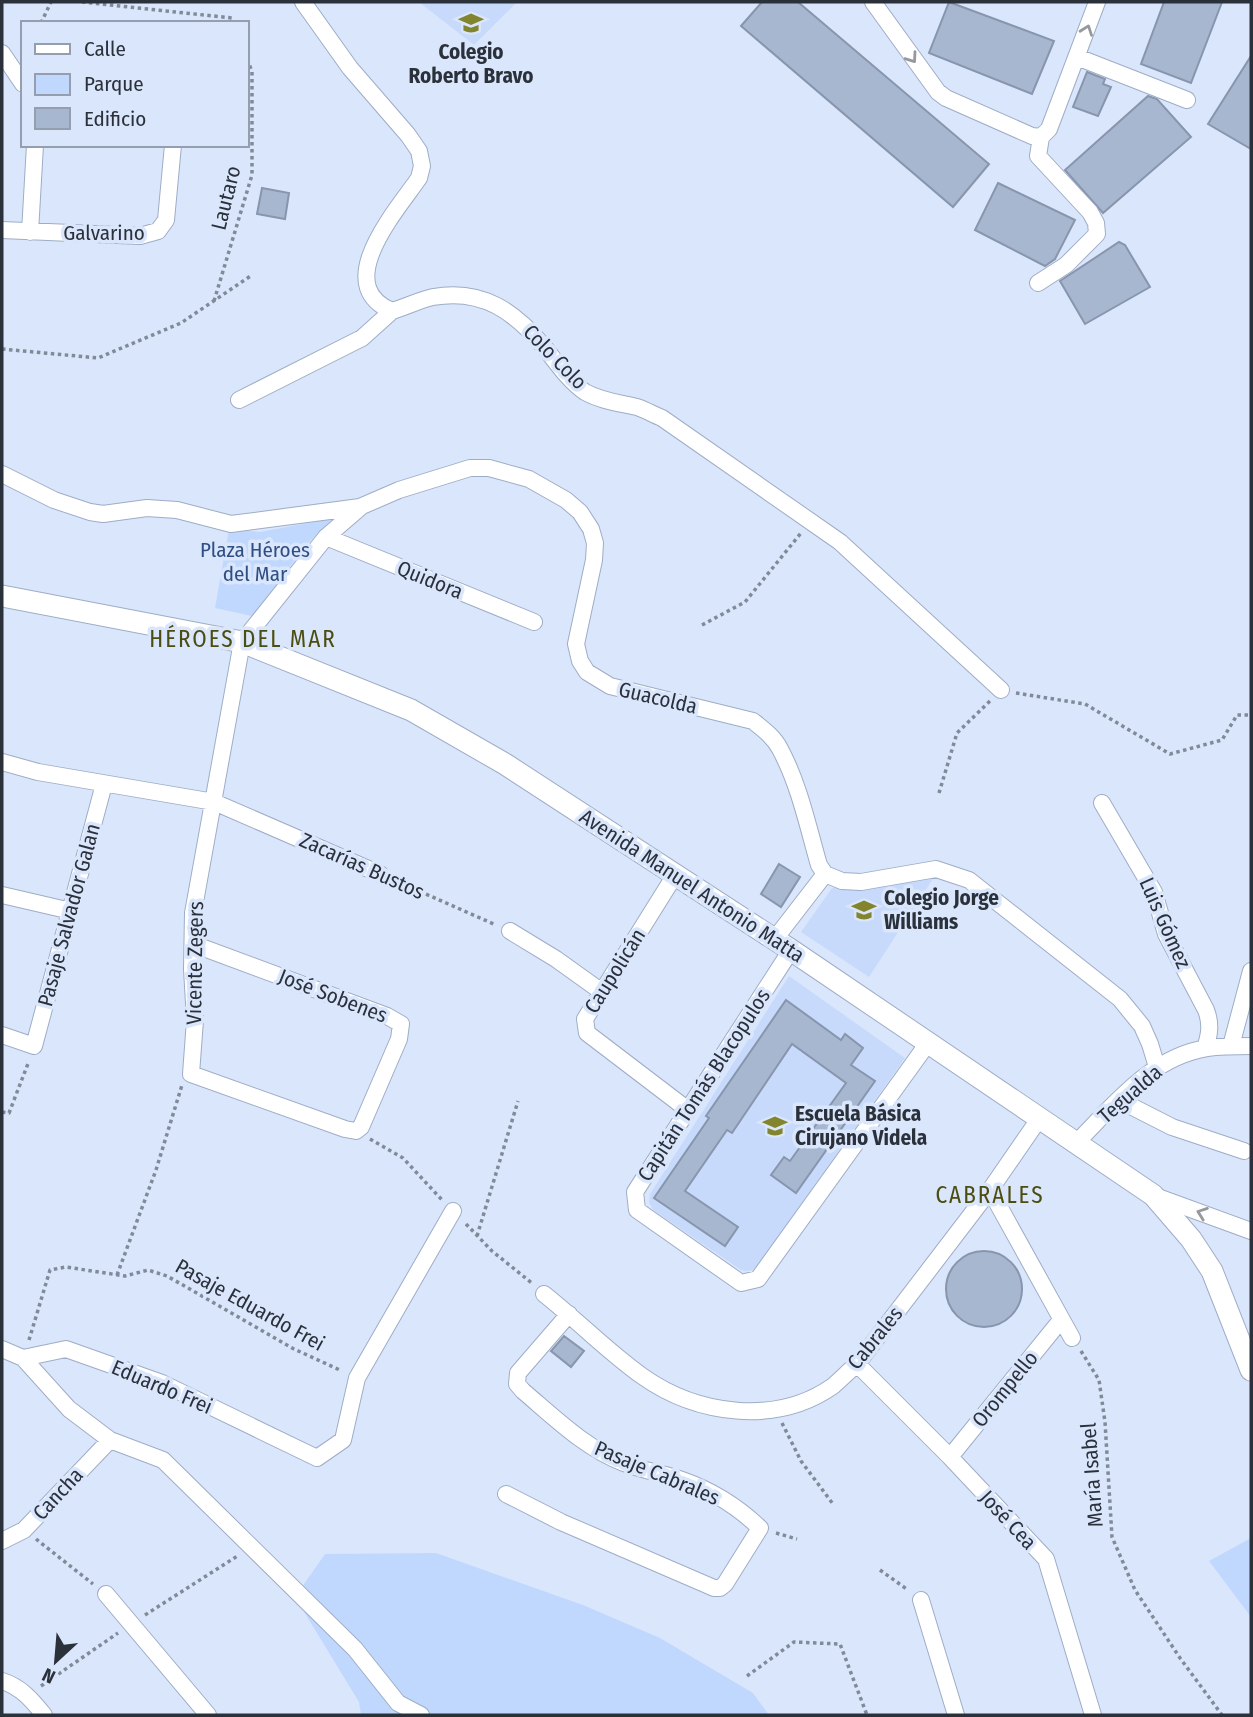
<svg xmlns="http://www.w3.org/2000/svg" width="1253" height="1717" font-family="'Fira Sans Condensed',sans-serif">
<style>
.built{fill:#c7dafb}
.green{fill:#c1d8fe}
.building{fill:#a8b7d0;stroke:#8795ad;stroke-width:2}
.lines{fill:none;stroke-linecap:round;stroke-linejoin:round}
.minor-casing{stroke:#9eadc6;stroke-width:18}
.secondary-casing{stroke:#9eadc6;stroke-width:23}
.path{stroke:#818a99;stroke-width:3.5;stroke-dasharray:3.5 3.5;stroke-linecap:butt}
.minor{stroke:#fff;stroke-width:16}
.secondary{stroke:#fff;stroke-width:21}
.oneway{stroke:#95989d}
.labels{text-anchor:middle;stroke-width:7;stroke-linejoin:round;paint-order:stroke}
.poi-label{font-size:21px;font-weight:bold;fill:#2b313b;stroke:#dae6fb;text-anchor:start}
.street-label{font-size:21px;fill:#2b313b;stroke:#dae6fb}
.park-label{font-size:21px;fill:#2f4e84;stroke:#dae6fb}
.neighbourhood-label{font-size:23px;letter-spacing:2px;fill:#4c4d10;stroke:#dae6fb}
</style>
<rect width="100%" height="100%" fill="#dae6fb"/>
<path class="built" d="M419,2h98l-43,43z
M934,877l-65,100 -68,-45 31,-44z
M789,976l116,82 -145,204 -7,8 -7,1 -5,-1 -88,-60 -4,-8 1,-8z"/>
<path class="green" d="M334,518l-26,25 -56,73 -37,-8 14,-79 31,3z
M1251,1538v79l-42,-56z
M436,1553l147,52 77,33 93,55 16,22h-408l-2,-13 -64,-105 30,-43z"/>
<path class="building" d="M762,2h36l191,162 -36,43 -212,-181z
M949,2l105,39 -22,53 -103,-41z
M1164,2h58l-31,81 -50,-19z
M1251,56v93l-43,-25z
M1087,72l18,7 -2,5 8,3 -13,29 -25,-9z
M1148,96l9,3 34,38 -88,76 -38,-43z
M998,183l77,37 -20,39 -10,7 -70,-36z
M262,188l27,5 -4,26 -28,-5z
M1119,242l6,3 25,42 -65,37 -25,-43z
M779,864l21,13 -19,30 -20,-13z
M786,1000l55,40 4,-6 18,14 -12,17 24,16 -79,112 -25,-18 13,-18 6,4 56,-78 -54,-39 -60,89 -5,-3 -42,61 53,36 -13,19 -71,-48 55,-80 -3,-2z
M946 1289a38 38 0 1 1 76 0a38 38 0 1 1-76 0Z
M564,1336l20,15 -13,16 -20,-16z"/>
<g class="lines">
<g class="minor-casing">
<path id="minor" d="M303,2l47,66 58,67 11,16 3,15 -3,12c-22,32 -89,107 -27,133 14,-4 27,-11 41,-14 50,-9 82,15 112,51 12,15 24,33 40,44 16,9 35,11 52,15 9,3 17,8 25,11l178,124 161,148
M873,2l65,90 8,6 86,38 9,1
M2,53l21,31
M1077,57l110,43
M1041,137l8,-8 48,-127
M2,230l138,6 18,-5 8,-11 7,-75
M30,232l5,-87
M1038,283l28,-18 31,-31 -1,-11 -6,-11 -52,-56 3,-19
M239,400l123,-62 30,-27
M2,474l52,26 36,12 13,2 44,-6 30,2 54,14 129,-17
M326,537l208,85
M2,762l36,10 176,30 166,72
M1102,803l52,89 12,42 40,76c5,13 4,24 -1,38
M675,875l-90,144 2,14 101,77
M2,895l69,16
M510,931l46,28 46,33
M774,940l51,-66
M193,944l194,72 14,8 -2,15 -38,88 -5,4 -11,-2 -154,-55 4,-54 -3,-51 1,-56 49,-271 84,-105 36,-31 37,-16 71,-22h19l40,11 37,21 14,12 11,17 4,14 -1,17 -18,84 4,17 7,11 23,14 143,35c10,8 21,16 27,28 19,35 28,78 39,116l6,9 17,7 19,1 75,-13 33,11 151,119 22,27 8,18 7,23
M791,950l-156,242 2,18 104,73 17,-4 170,-236
M2,1035l32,11 70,-262
M1231,1046l20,-75
M1119,1100l53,27 72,24
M1076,1143c38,-38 75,-86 131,-95 15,-2 30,-2 44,-2
M990,1190l82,148
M1155,1196l96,35
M544,1294c33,26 64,58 98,82 55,39 134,50 191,10 8,-7 16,-15 24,-22l133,-174 49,-71
M2,1349l21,9 43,-9 96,34 155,75 26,-18 14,-62 96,-167
M23,1358l46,51 41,31 53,20 192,189 43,54 23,12
M857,1364l93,93 96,102 47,156
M950,1457l111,-137
M506,1494l55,28 153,66h6l5,-4 35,-56c-22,-21 -49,-38 -78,-48 -19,-7 -39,-9 -58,-17 -39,-15 -69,-45 -101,-72l-6,-7 1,-11 51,-59
M2,1541l22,-11 86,-90
M106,1594l102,121
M921,1600l35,115
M2,1681c19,6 30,19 42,34"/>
</g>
<g class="secondary-casing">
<path id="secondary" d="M2,596l240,46 169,68 94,54 286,186 362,245 38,44 21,32 39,99"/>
</g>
<path class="path" d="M82,2l150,16 2,5
M41,23l10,-21
M214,301l38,-126v-103l-5,-14
M2,349l96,9 83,-35 71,-48
M702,625l43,-23 56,-69
M1016,693l69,11 85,50 52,-14 15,-25h14
M939,793l18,-60 34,-33
M394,880l102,45
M2,1112l7,1 20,-52
M370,1139l33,19 40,43
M466,1224l26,27 41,33
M477,1236l41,-135
M117,1275l39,-105 26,-85
M29,1340l21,-70 16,-3 59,9 23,-6 19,6 127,73 48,22
M1081,1351l18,29 6,42 7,115 23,53 45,68 42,57
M782,1423l19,38 32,43
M776,1533l21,6
M36,1539l57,45
M880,1570l28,20
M145,1615l94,-60
M747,1676l47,-34 46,2 27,71
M41,1686l77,-53"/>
<use href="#minor" class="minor"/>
<use href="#secondary" class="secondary"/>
</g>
<defs><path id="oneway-chevron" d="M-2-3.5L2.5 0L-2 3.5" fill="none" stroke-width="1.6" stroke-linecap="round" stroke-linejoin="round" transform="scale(1.75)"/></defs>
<g class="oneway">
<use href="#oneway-chevron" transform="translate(1087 30) rotate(-70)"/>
<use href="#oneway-chevron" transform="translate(912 58) rotate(55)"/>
<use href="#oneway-chevron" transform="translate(1202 1213) rotate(-160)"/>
</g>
<defs>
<g id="school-bare" transform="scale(1.89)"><path d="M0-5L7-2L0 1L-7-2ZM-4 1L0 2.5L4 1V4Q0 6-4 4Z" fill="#82842e" stroke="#dae6fb" stroke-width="2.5" paint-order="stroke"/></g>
</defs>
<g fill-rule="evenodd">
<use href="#school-bare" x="471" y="23"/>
<use href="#school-bare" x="864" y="910"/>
<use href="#school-bare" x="775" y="1126"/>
</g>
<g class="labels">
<g class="poi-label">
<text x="471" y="59" text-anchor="middle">Colegio<tspan x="471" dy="24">Roberto Bravo</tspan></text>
<text x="884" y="905">Colegio Jorge<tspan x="884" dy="24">Williams</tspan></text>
<text x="795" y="1121">Escuela Básica<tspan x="795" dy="24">Cirujano Videla</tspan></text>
</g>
<g class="street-label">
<text transform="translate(226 198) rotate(-76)" y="7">Lautaro</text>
<text x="104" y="240">Galvarino</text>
<text transform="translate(555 357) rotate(46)" y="7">Colo Colo</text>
<text transform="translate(430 580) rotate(22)" y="7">Quidora</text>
<text transform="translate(658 698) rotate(13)" y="7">Guacolda</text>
<text transform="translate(362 866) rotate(24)" y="7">Zacarías Bustos</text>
<text transform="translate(692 886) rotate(33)" y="7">Avenida Manuel Antonio Matta</text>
<text transform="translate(69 915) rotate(-75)" y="7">Pasaje Salvador Galan</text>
<text transform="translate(1165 923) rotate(66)" y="7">Luis Gómez</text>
<text transform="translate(195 963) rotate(-89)" y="7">Vicente Zegers</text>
<text transform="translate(615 971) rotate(-58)" y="7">Caupolicán</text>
<text transform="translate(333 996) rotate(21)" y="7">José Sobenes</text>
<text transform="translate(704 1085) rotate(-57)" y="7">Capitán Tomás Blacopulos</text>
<text transform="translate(1130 1094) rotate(-41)" y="7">Tegualda</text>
<text transform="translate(250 1305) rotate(29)" y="7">Pasaje Eduardo Frei</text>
<text transform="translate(875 1338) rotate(-51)" y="7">Cabrales</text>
<text transform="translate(162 1387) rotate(23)" y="7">Eduardo Frei</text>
<text transform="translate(1005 1389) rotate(-51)" y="7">Orompello</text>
<text transform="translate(657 1473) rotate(23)" y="7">Pasaje Cabrales</text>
<text transform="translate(1092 1475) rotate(-94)" y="7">María Isabel</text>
<text transform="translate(58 1494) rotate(-47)" y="7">Cancha</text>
<text transform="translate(1008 1520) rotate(47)" y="7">José Cea</text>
</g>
<g class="park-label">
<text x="255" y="557">Plaza Héroes<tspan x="255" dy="24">del Mar</tspan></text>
</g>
<g class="neighbourhood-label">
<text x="243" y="647">HÉROES DEL MAR</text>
<text x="990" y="1203">CABRALES</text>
</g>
</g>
<rect width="1253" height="1717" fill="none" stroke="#2b313b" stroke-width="7"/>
<rect x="21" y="21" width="228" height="126" fill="#dae6fb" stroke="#949eae" stroke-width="2"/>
<rect x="35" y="44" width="35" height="10" fill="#ffffff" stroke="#949eae" stroke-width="2"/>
<text x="84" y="56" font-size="21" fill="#2b313b">Calle</text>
<rect x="35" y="74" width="35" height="21" fill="#c1d8fe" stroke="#949eae" stroke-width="2"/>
<text x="84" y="91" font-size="21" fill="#2b313b">Parque</text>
<rect x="35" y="108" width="35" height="21" fill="#a8b7d0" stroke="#949eae" stroke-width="2"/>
<text x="84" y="126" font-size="21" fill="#2b313b">Edificio</text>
<g transform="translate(56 1661) rotate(206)" stroke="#dae6fb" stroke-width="5" paint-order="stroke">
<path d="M0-5L12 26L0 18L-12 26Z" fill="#2b313b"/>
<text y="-10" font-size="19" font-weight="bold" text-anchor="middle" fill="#2b313b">N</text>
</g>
</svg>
